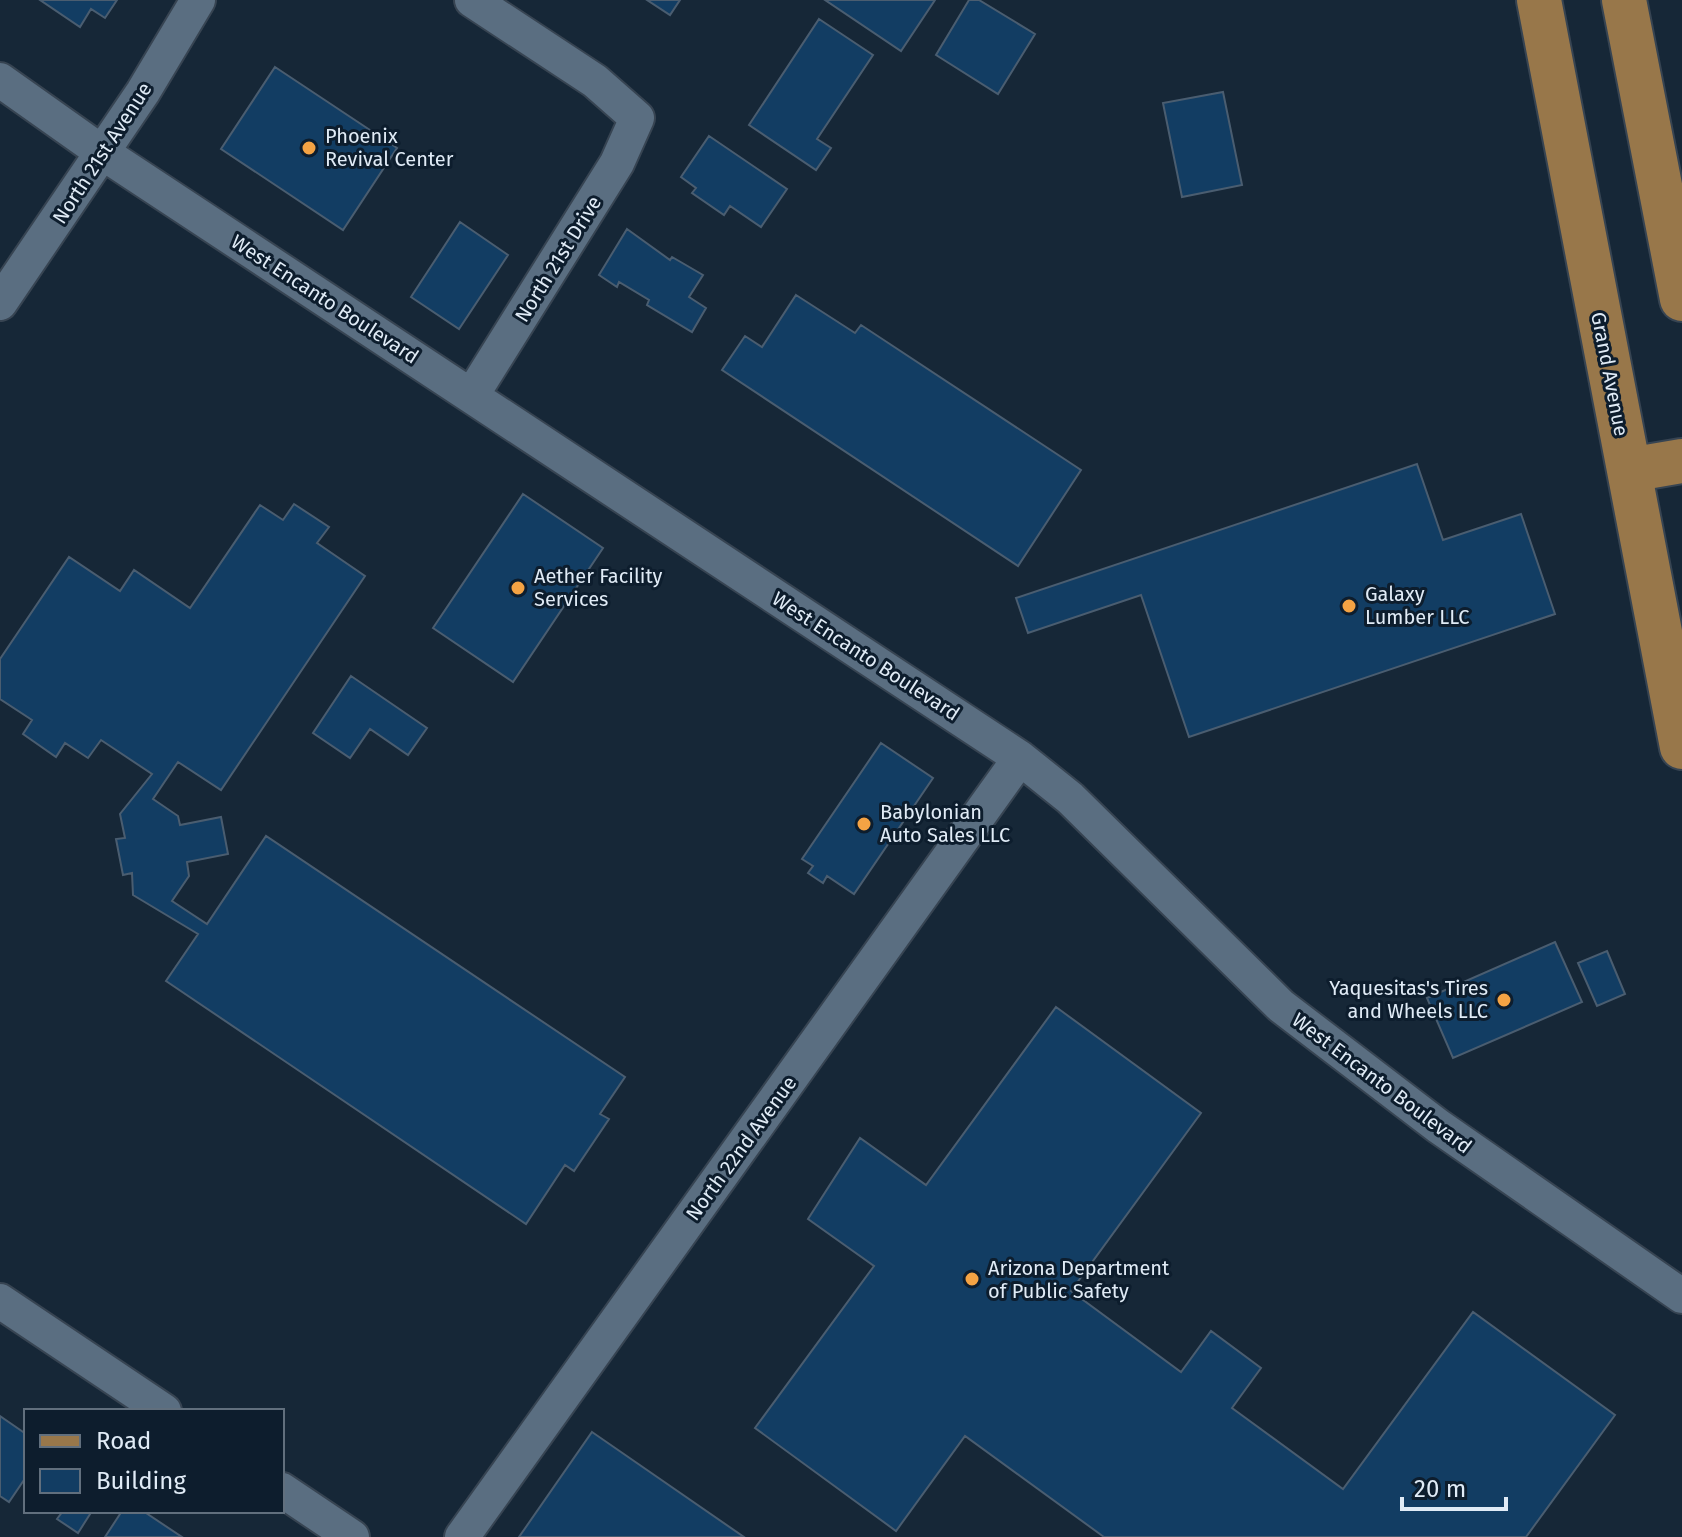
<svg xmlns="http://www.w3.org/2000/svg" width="1682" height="1537" font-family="'Fira Sans',sans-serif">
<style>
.building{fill:#123d63;stroke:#4a5d70;stroke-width:2}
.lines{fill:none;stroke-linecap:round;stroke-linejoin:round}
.minor-casing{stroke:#374452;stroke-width:38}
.major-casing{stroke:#374452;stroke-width:48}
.minor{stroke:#5a6e81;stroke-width:34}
.major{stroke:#98774a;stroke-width:44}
.poi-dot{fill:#f4a344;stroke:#0d1d2d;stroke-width:3}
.labels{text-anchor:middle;stroke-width:6;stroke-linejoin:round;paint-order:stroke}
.poi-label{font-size:20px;fill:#e0ebf6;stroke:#0d1d2d;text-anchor:start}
.street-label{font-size:20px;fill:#e0ebf6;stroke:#0d1d2d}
</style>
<rect width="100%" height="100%" fill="#162737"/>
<path class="building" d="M40,0h77l-12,18 -14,-9 -11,18z
M647,0h33l-10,15z
M825,0h110l-34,51z
M969,0h10l56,34 -37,60 -62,-39z
M819,19l54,36 -56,84 14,9 -15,22 -67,-45z
M275,67l122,81 -54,82 -122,-81z
M1223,92l19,93 -60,12 -19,-94z
M709,136l78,53 -26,38 -31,-21 -6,9 -32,-22 4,-5 -15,-11z
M460,222l48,33 -49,74 -48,-32z
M627,229l43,31 2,-3 31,18 -14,22 17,11 -14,24 -45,-27 2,-5 -30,-18 -2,5 -18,-12z
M796,295l59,38 6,-8 220,145 -63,96 -296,-196 23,-34 17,11z
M1417,464l26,76 78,-26 34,100 -366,123 -48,-142 -113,38 -12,-35z
M523,494l80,54 -90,134 -80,-54z
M294,504l35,23 -12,16 48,33 -144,214 -43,-28 -25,37 25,17 2,9 41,-8 7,37 -41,8 2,14 -17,25 35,23 59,-88 359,241 -25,37 9,5 -35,52 -9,-6 -39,59 -360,-243 32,-47 -65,-39 -1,-22 -9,2 -7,-36 9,-1 -5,-24 32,-40 -51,-34 -13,18 -23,-15 -9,14 -33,-23 9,-14 -32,-21v-40l69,-102 51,34 14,-21 56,38 70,-103 23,15z
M351,676l76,52 -19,27 -38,-26 -20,29 -37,-25z
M881,743l52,35 -79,116 -27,-18 -4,7 -15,-10 5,-7 -11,-7z
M1555,942l27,60 -129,56 -26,-60z
M1607,951l18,43 -28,12 -19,-43z
M1056,1007l145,106 -130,178 110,81 30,-41 50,37 -29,40 111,81 130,-177 142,103 -89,122h-422l-139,-101 -69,95 -141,-103 119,-162 -66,-47 52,-81 66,47z
M0,1416l26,18v43l-17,25 -9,-6z
M592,1432l152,105h-225z
M63,1511h29l-14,22 -21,-14z
M122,1511h21l39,26h-77z"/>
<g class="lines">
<g class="minor-casing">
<path id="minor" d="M472,0l123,81 42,37 -20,45 -145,232
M0,80l103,73 917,605 50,40 211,208 157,120 244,170
M0,303l143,-211 55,-92
M0,1301l164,110
M282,1490l70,47
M462,1537l558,-779"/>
</g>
<g class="major-casing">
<path id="major" d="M1539,0l143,747
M1624,0l58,299
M1629,470l53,-9"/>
</g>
<use href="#minor" class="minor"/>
<use href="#major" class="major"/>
</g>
<g class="poi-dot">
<circle cx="309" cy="148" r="8"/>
<circle cx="518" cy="588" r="8"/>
<circle cx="1349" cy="606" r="8"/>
<circle cx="864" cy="824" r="8"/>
<circle cx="1504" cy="1000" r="8"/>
<circle cx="972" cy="1279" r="8"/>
</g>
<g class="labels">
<g class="poi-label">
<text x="325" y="143">Phoenix<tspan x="325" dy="23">Revival Center</tspan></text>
<text x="534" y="583">Aether Facility<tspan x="534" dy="23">Services</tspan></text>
<text x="1365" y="601">Galaxy<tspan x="1365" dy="23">Lumber LLC</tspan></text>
<text x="880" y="819">Babylonian<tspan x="880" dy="23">Auto Sales LLC</tspan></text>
<text x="1488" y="995" text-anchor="end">Yaquesitas's Tires<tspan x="1488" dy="23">and Wheels LLC</tspan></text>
<text x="988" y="1275">Arizona Department<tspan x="988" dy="23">of Public Safety</tspan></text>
</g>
<g class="street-label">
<text transform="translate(102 153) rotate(-57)" y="7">North 21st Avenue</text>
<text transform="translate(558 259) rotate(-58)" y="7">North 21st Drive</text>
<text transform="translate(325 299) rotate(33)" y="7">West Encanto Boulevard</text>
<text transform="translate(1610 374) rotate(79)" y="7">Grand Avenue</text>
<text transform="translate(866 656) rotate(33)" y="7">West Encanto Boulevard</text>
<text transform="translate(1382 1083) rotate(37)" y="7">West Encanto Boulevard</text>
<text transform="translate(741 1148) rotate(-54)" y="7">North 22nd Avenue</text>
</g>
</g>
<rect x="24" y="1409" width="260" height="104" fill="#0d1d2d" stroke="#616f7d" stroke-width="2"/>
<rect x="40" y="1435" width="40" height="12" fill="#98774a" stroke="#616f7d" stroke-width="2"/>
<text x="96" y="1449" font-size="24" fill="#e0ebf6">Road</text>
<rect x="40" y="1469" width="40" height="24" fill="#123d63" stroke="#616f7d" stroke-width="2"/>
<text x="96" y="1489" font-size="24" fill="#e0ebf6">Building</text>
<path d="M1402 1497v12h104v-12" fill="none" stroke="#e0ebf6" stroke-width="4"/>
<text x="1414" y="1497" font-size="24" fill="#e0ebf6" stroke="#0d1d2d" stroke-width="6" paint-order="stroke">20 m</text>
</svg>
